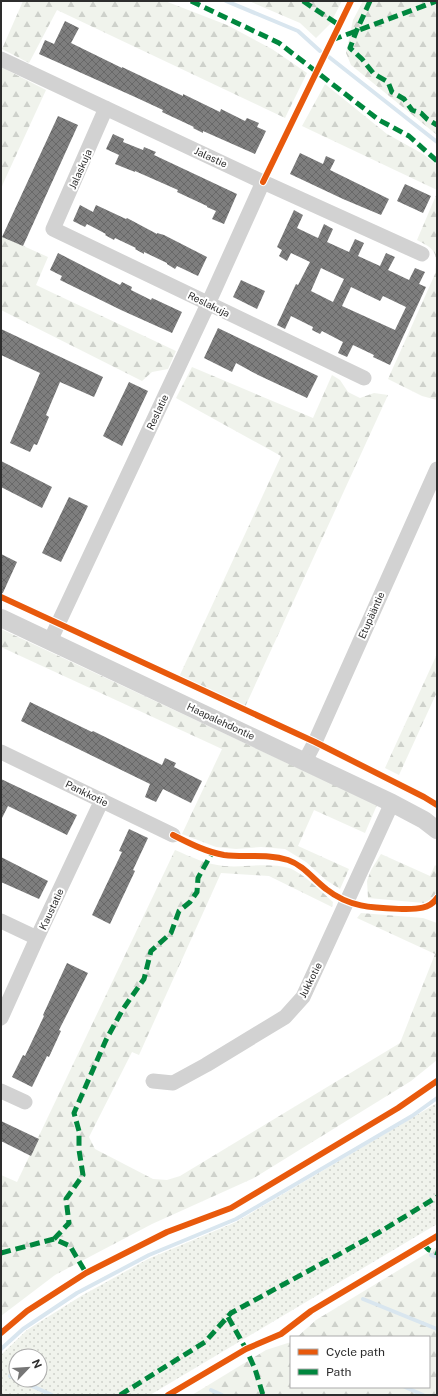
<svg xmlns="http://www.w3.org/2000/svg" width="438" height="1396" font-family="'Public Sans',sans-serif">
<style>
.grass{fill:url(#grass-dots);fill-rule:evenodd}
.forest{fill:url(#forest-firs)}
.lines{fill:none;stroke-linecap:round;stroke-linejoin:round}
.stream{stroke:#d9e6ef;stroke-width:4}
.building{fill:url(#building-cross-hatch);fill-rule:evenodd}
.minor{stroke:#d2d2d2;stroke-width:15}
.tertiary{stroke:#d2d2d2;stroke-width:18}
.quiet{stroke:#00873e;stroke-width:5;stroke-dasharray:10 5;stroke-linecap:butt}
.cycleway-casing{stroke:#fff;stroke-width:8}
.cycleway{stroke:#e8590c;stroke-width:6}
.labels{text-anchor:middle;stroke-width:4;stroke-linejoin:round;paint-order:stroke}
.street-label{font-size:10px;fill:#2d2d2d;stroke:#fff}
</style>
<defs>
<pattern id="grass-dots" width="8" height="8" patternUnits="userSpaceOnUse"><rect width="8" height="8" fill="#f0f3ec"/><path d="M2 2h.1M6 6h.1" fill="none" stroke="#ced1cb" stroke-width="1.8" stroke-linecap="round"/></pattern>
<pattern id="forest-firs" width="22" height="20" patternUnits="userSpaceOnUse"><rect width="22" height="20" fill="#f0f3ec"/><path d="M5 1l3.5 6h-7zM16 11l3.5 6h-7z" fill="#ced1cb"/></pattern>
<pattern id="building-cross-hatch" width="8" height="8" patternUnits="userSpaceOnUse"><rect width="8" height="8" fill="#7e7e7e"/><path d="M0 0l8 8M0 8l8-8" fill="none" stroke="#686868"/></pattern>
</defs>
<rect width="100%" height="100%" fill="#fff"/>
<path class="grass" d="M437,1103v121l-287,171h-149v-40l26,-25 54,-34 67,-37 88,-37zM16,1356h24v24h-24z"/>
<path class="forest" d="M23,1h142l62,24 45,24 35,24 -22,45 -228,-108 -28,53 -27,-14z
M249,1h93l-12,23 -14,14 -16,-15z
M363,1h74v134l-86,-70 -5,-12 7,-33z
M1,67l45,23 -45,98z
M325,84l62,50 36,20 14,11v25l-135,-64z
M437,193v207l-15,-4 -34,-17 47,-105c2,-21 2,-24 -18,-34z
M1,236l47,21 -12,28 140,66 -8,18 -16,3 -10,9 -141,-71z
M192,367l121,51 19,-43 8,5 8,12 12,6 14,-5 14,2 -143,312 -66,-30 102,-221 -105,-58z
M1,629l376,176 -12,28 -51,-23 -16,36 51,23 -9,20 -14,-9 -20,-18 -21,-13 -24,-2 -25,2 -20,-2 -34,-13 40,-85 -221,-102z
M437,654v38l-38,83 -14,-7z
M175,850c16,7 31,14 49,16 22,2 43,-4 65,2 14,5 33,24 44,34l-1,5 -63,-31 -48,-3 -82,182 -7,-3 -43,85 6,12 58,30 14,1 13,-4 220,-133 35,-89 -78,-36 4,-5 62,5 14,5v137l-26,21 -157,97 -102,46 -97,51 -54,41v-141l16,7z
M381,854l49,22 5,-11 2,2v24l-4,7 -9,5 -56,-5 -1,-17 4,-11z
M437,1247v148h-245l74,-45 25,-8v45h138v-50h-132l19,-17z"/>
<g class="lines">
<path class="stream" d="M226,1l72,30 22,20
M329,57l108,85
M431,1255l6,2
M363,1299l74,30
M1,1349l22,-20 54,-36 72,-38 87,-36 176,-103 25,-18
M10,1376l6,3
M19,1380l33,15
M405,1387l18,8
M211,1390l11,5"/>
</g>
<path class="building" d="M65,21l14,7 -8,15 51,25v-1l61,29v-2l37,18 1,-3 24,12 2,-3 12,5 -2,4 9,4 -11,23 -52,-23v2l-10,-5 1,-1 -32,-15 1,-2 -28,-13 -96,-43 6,-14 9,4z
M58,116l20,9 -55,121 -21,-9z
M113,134l11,5 -1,3 20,8 1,-3 12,5 -2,3 83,39 -13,30 -12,-5 4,-8 -9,-4v-1l-30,-14 1,-2 -43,-19v1l-20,-8 4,-9 -13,-6z
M300,153l23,11 3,-8 9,4 -5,10 59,29 -8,16 -38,-16 -53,-25z
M405,184l26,12 -8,17 -26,-12z
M80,205l13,7 3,-7 30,14 1,-1 30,16v-1l7,2 43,22 -9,19 -21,-10 -2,3 -8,-5v-1l-23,-11v2l-9,-5 1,-1 -21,-10 -1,2 -9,-5 1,-1 -19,-10 -2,3 -12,-6z
M294,210l9,5 -6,13 21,10 6,-14 9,5 -6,13 22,10 6,-13 9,4 -6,13 22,10 6,-13 9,4 -7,13 21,10 6,-12 10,4 -6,12 7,3 -36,78 -17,-8 1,-2 -21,-10 -6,12 -9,-4 5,-11 -21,-11 -2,3 -8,-4 1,-3 -22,-11 -6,13 -8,-4 19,-41 2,1 12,-23 -19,-9 -4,8 -8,-5 3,-6 -5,-3zM321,268l23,11 -11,23 -22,-11zM351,287l29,14 3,-5 23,11 -11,23 -53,-24z
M58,253l62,32 2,-3 10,5 -1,3 20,10 1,-2 30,14 -10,21 -51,-23 -61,-30 2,-4 -12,-6z
M241,280l24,11 -8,18 -24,-12z
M218,328l100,48 -11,22 -49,-23 -22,-12 -4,9 -28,-14z
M1,329l102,48 -9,20 -34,-15 -14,33 3,2 -12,28 -3,-1 -4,8 -20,-9 30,-70 -39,-18z
M129,382l19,9 -26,55 -19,-10z
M1,461l51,26 -10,21 -41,-21z
M69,497l19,9 -27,56 -19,-9z
M1,554l16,8 -16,35z
M30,702l62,30 1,-1 69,34 3,-7 11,5 -2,4 28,14 -11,22 -28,-14 -7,13 -11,-5 5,-13 -129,-63z
M1,779l76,36 -10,20 -59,-29 -7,14z
M129,829l19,9 -15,32 2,1 -25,53 -18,-9 30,-63 -3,-1z
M1,857l47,24 -9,18 -38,-17z
M67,963l21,10 -29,57 2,1 -12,26 -2,-1 -15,31 -20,-10 11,-22 2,1 19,-40 -1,-1z
M1,1121l38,18 -8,17 -30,-15z"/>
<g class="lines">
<path class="minor" d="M1,59l262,123 159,72
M106,108l-53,121 311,149
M50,641l158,-337 55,-122
M1,752l172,83
M305,761l10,-19 122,-273
M1,921l36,17
M1,1018l36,-80 65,-138
M153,1081l20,2 33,-18 79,-48 18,-20 89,-194
M1,1091l24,11"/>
<path class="tertiary" d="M1,618l391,185 32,17 13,10"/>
<path class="quiet" d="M191,1l88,42 100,77 30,16 28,25
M303,1l36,24
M370,1l-14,31 -6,16 12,11 12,15 14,8 4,10 12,7 8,11 9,3 6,6 10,6
M332,40l105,-39
M54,1239l15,-16 -3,-24 17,-24 -4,-25v-19l-5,-18 32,-73 17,-31 21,-30 7,-28 20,-18 8,-22 11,-9 7,-10 1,-14 15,-27
M423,1244l6,6 8,3
M1,1253l53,-14 16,7 16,27
M228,1317l18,32 9,20 8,26
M120,1395l85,-53 26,-29 147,-80 59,-36"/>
<g class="cycleway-casing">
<path id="cycleway" d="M263,182l88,-181
M1,597l314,145 109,55 13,8
M173,835c16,8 33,17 51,20 22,3 42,-2 64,5 15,5 26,20 38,29 24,19 48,19 76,20 13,0 27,1 35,-11
M1,1333l26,-22 59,-38 81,-41 64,-24 167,-100 39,-27
M168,1395l78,-46 35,-15 30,-23 126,-75"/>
</g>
<use href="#cycleway" class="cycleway"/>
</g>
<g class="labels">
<g class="street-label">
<text transform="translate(211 157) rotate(25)" y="4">Jalastie</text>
<text transform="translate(80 169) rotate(-66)" y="4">Jalaskuja</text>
<text transform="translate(209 304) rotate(26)" y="4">Reslakuja</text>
<text transform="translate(157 412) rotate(-65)" y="4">Reslatie</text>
<text transform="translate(371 615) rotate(-66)" y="4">Etupääntie</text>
<text transform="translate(221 721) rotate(25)" y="4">Haapalehdontie</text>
<text transform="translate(87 793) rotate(26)" y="4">Pankkotie</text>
<text transform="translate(51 909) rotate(-65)" y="4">Kaustatie</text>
<text transform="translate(310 980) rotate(-63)" y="4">Jukkotie</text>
</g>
</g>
<rect width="438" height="1396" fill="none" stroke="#2d2d2d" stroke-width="4"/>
<rect x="290" y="1336" width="140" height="52" fill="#ffffff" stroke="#ababab"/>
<rect x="298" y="1349" width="20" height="6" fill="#e8590c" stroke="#ababab"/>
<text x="326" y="1356" font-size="12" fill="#2d2d2d">Cycle path</text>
<rect x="298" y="1369" width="20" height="6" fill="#00873e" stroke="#ababab"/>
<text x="326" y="1376" font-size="12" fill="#2d2d2d">Path</text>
<g transform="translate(28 1368) rotate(65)"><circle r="19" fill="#ffffff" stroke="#ababab"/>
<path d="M0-3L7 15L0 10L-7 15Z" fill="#767676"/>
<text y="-6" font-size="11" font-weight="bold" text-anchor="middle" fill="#2d2d2d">N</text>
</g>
</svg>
